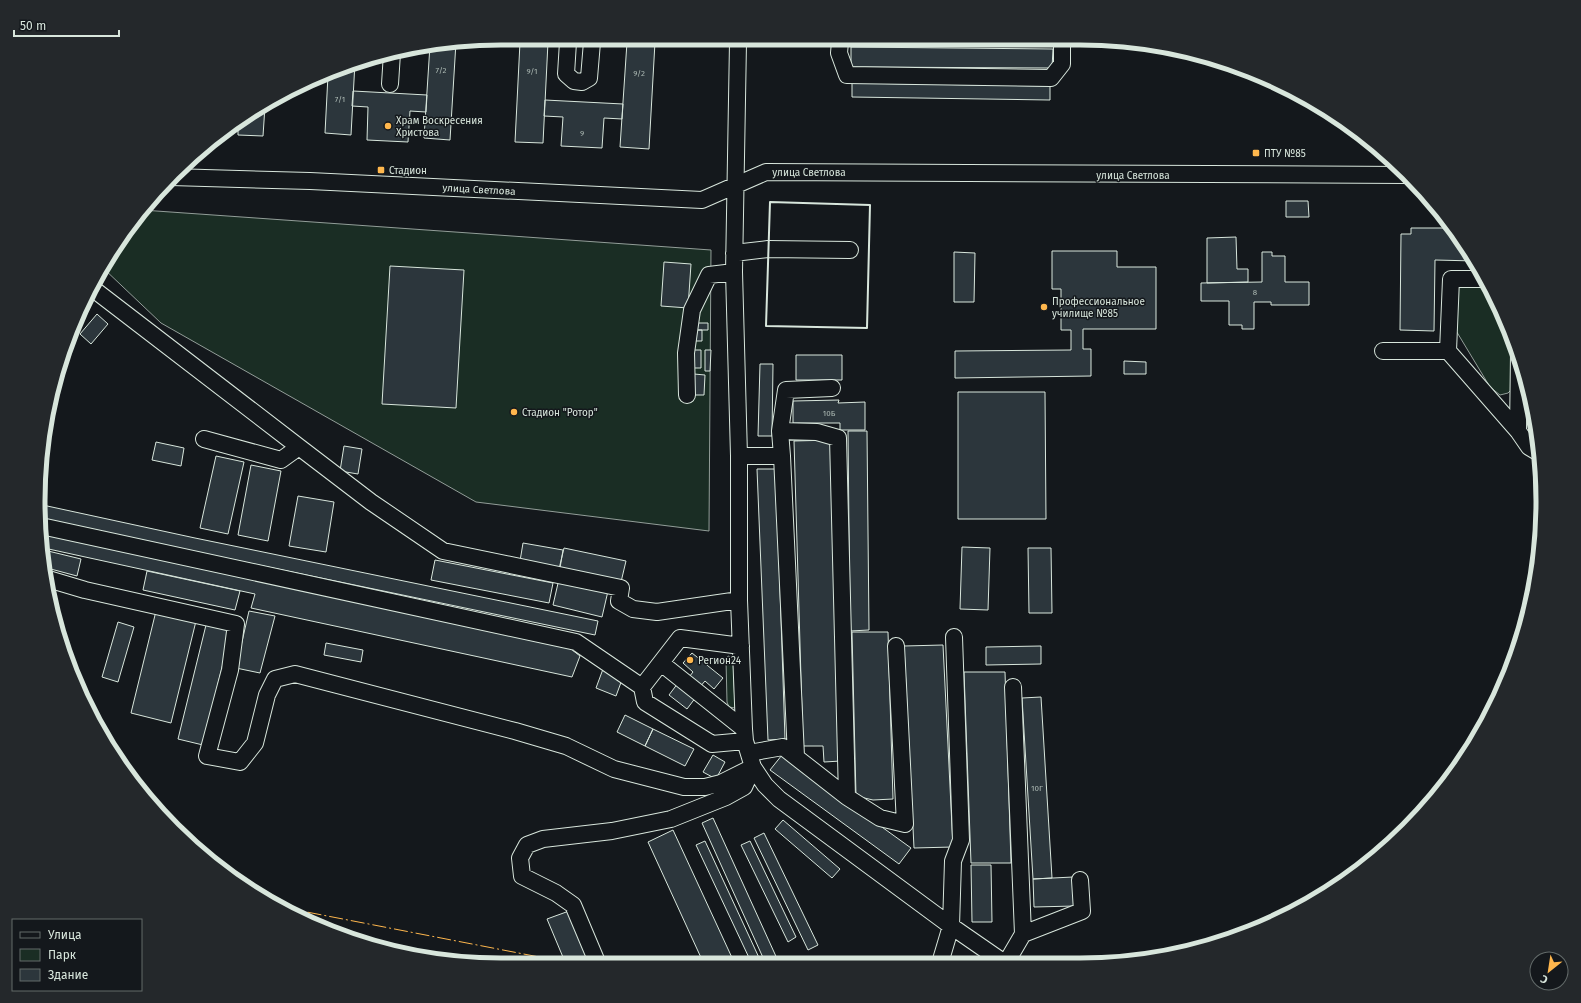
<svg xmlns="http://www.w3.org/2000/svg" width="1581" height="1003" font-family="'Fira Sans',sans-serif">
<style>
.green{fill:#1a2d24;stroke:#939e99}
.building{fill:#2c363c;stroke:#d8e6dc}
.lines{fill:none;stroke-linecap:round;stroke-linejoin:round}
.minor-casing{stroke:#d8e6dc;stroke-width:18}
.minor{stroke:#14181c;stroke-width:16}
.wall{stroke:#d8e6dc;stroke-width:2}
.power{stroke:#ffb74d;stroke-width:1;stroke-dasharray:14 3 2 3;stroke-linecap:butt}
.poi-dot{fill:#ffb74d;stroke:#14181c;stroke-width:1.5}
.labels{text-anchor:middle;stroke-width:3;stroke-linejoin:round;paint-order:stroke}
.number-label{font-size:8px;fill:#adbab4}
.poi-label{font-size:10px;fill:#d8e6dc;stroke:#14181c;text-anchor:start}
.street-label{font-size:10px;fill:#d8e6dc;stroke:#14181c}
.rim{fill:none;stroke:#d8e6dc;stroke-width:5}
</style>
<rect width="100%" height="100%" fill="#14181c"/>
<path class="green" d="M142,210l569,40 -2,281 -233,-29 -315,-179 -59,-56z
M1487,282l28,64 -2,42 -5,5 -8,2 -10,-8 -35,-58 3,-44z
M728,656l5,2 2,50 -6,-1 -2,-5 -1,-42z"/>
<path class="building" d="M441,42h15l-6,98 -26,-2 6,-93z
M520,42h28l-5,101 -28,-1z
M627,42h28l-6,107 -29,-2z
M851,47l202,2 -1,19 -201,-1z
M355,62l-4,73 -26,-2 3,-58z
M852,83l198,3v14l-198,-3z
M353,91l74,4 -1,17 -16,-1 -2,31 -41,-2 1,-33 -16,-1z
M545,100l78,4 -1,15 -18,-1 -2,30 -41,-2 2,-29 -19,-1z
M265,106l-2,30 -25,-1v-14z
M222,134v8h-10z
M1286,201h22l1,16h-23z
M1411,228h40l24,33 -40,-1 -1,71 -34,-1 1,-96h10z
M1236,237l1,32h11v13l-41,1v-45z
M1052,251h65v16h39v62h-73v20h8v27l-136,2v-27l116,-1v-20h-10v-41h-9z
M954,252l21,1 -1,49h-20z
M1262,252h10v4h13v26h24v23h-38v-3h-17v27h-12v-4h-13v-24h-28v-18l61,-1z
M664,262l27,2 -3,44 -27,-2z
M390,266l74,4 -8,138 -74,-4z
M97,314l11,10 -17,20 -11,-10z
M695,323h13v7h-13z
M695,330h7v11h-8z
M694,350h7v18h-8z
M705,350h6l-1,21h-5z
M796,355h46v25h-46z
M1124,361l22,1v12h-22z
M760,364h13l-1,72h-14z
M694,374l11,1 -1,20h-12z
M958,392h87l1,127h-88z
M839,400l-1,3 27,-1v28h-25v-7h-47v-22z
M1534,421l5,20h-5z
M848,431h19l2,199 -19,1z
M832,440l9,321 -17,1 -1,-16h-20l-9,-305z
M156,442l28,6 -3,18 -29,-6z
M344,446l18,3 -4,25 -18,-3z
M216,456l28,6 -16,72 -28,-6z
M251,465l30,6 -13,70 -30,-6z
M757,469h19l9,270 -17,1z
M298,496l36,6 -8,50 -37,-6z
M38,504l157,34 403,83 -3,14 -404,-84 -151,-33z
M42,532l525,114 13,10 -8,21 -321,-69 4,-14 -211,-46z
M523,543l40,7 -3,18 -40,-7z
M962,547l28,1 -2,62 -28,-1z
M564,548l62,13 -5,21 -62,-13z
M1028,548h23l1,65h-23z
M44,550l37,9 -4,17 -30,-8z
M435,560l118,23 -4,20 -118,-23z
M147,571l93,20 -5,19 -92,-20z
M559,579l49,12 -6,26 -49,-12z
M156,611l40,10 -25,102 -40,-10z
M249,611l26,5 -15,57 -24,-5z
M118,622l16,5 -16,55 -16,-5z
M206,625l25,6 -28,114 -25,-6z
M852,632h36l5,167 -20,1 -17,-4z
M326,643l37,7 -2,12 -37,-7z
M943,645l10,202 -39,1 -10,-202z
M1041,646v18l-55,1v-18z
M692,653l31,25 -9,11 -9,-8 -12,14 -11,-9 11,-14 -10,-9z
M603,669l20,8 -7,19 -20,-8z
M964,672h41l6,191h-40z
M678,683l18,14 -9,12 -18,-14z
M1041,697l11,181 -19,1 -11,-181z
M625,715l28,14 -8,17 -28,-14z
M653,729l41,20 -9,17 -40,-20z
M713,755l12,7 -9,17 -13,-7z
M782,755l129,93 -12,16 -129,-94z
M713,818l66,145 -14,-1 -63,-139z
M783,820l57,49 -8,9 -57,-49z
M673,830l61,132h-31l-55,-120z
M764,833l54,112 -10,5 -54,-112z
M705,841l56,121h-10l-55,-117z
M750,841l46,96 -8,5 -47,-97z
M971,865h20l1,57h-20z
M1073,877l2,29 -41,1 -1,-28z
M569,911l22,51h-26l-18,-43z"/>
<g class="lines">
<g class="minor-casing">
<path id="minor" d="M568,42l-2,32 8,7 8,1 7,-4 3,-36
M738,42l-4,230 5,184v144l5,129 1,12 8,26 12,18 14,14 172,127 55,38
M840,42l-1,11 8,22 204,3 11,-14v-22
M390,84l2,-31
M171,177l139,4 392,19 64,-28 640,3
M734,253l34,-4 82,1
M92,288l207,159
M1383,351h65l70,80 11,16 10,6
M1448,351l3,-72h34
M687,395l-1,-42 6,-43 17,-35 25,-3
M1518,431l1,-78
M204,439l77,21 18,-13 72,55 72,49 178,37 -2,13 14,8 24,3 82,-12
M739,456h43l-2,-25 6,-41 46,-2
M782,456l14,300
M41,526l535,116 66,45 3,15 67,42 33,-3
M48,579l37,11 151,34 -6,46 -23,86 33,6 15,-19 12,-48 8,-16 20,-5 220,57 51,15 48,23 70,18h21l16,-4 32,-16
M661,663l83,66
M642,687l38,-49 61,8
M749,753l34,-6 64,50 -9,-359 -21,-6 -37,-1
M847,797l33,21 25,6 -9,-178
M1023,934l59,-23 -2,-31
M597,962l-24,-57 -17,-12 -34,-17 -2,-18 7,-13 16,-6 69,-8 59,-12 55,-22 18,-10 9,-20
M940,963l11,-37 2,-65 8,-21 -7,-203
M1006,963l17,-29 -10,-247"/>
</g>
<use href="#minor" class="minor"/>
<path class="wall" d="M770,202l100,3 -3,123 -101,-2z"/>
<path class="power" d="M286,908l279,54"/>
</g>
<g class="poi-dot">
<circle cx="388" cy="126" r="4"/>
<rect x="1252" y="149" width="8" height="8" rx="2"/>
<rect x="377" y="166" width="8" height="8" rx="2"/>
<circle cx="1044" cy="307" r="4"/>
<circle cx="514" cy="412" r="4"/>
<circle cx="690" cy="660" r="4"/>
</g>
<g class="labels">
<g class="number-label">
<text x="441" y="73">7/2</text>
<text x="532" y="74">9/1</text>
<text x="639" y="76">9/2</text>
<text x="340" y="102">7/1</text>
<text x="582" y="136">9</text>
<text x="1255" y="295">8</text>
<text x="829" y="416">10Б</text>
<text x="1037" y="791">10Г</text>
</g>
<g class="poi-label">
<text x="396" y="124">Храм Воскресения<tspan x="396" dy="12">Христова</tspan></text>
<text x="1264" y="157">ПТУ №85</text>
<text x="389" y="174">Стадион</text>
<text x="1052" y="305">Профессиональное<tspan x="1052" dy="12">училище №85</tspan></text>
<text x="522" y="416">Стадион "Ротор"</text>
<text x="698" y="664">Регион24</text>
</g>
<g class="street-label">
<text x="809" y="176">улица Светлова</text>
<text x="1133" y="179">улица Светлова</text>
<text transform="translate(479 189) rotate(3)" y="4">улица Светлова</text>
</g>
</g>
<path d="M0 0H1581V1003H0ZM501 45H1080A456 456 0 0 1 1536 501V502A456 456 0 0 1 1080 958H501A456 456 0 0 1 45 502V501A456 456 0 0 1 501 45Z" fill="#24282b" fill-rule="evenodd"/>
<path class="rim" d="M501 45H1080A456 456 0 0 1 1536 501V502A456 456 0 0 1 1080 958H501A456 456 0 0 1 45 502V501A456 456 0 0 1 501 45Z"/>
<rect x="12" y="919" width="130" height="72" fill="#14181c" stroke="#626a69"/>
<rect x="20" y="932" width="20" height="6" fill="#14181c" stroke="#626a69"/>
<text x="48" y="939" font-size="12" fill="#d8e6dc">Улица</text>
<rect x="20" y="949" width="20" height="12" fill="#1a2d24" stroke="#626a69"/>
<text x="48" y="959" font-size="12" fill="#d8e6dc">Парк</text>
<rect x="20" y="969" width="20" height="12" fill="#2c363c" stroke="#626a69"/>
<text x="48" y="979" font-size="12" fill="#d8e6dc">Здание</text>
<g transform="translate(1549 971) rotate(210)"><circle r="19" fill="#14181c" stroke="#626a69"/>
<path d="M0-3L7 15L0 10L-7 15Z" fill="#ffb74d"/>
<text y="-6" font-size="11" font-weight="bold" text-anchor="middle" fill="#d8e6dc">С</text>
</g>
<path d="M14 30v6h105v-6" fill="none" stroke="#d8e6dc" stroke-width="2"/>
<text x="20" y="30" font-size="12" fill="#d8e6dc" stroke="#14181c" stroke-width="3" paint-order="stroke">50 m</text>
</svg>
